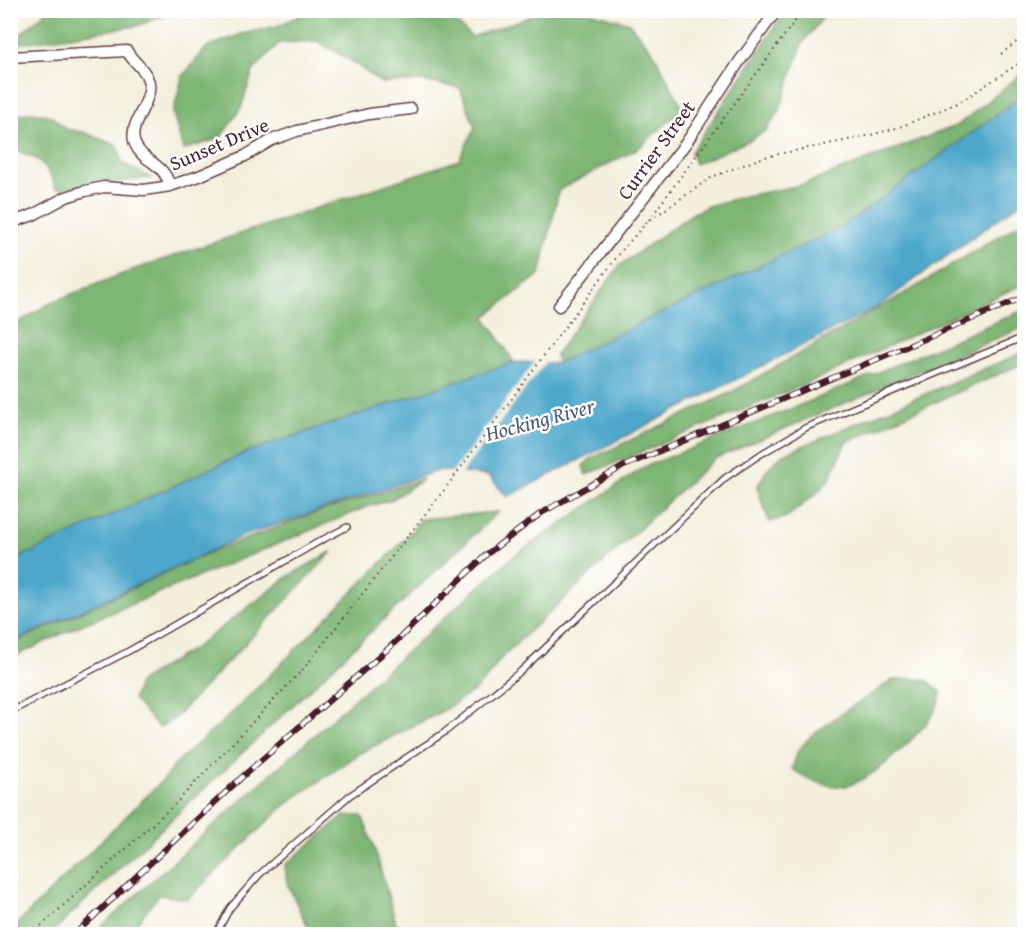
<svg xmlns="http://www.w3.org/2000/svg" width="1035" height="945" font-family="'Gentium Book Plus',serif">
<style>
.forest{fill:#7eb674;stroke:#646a50;stroke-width:1.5}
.water{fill:#4ea7cb;stroke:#4c637b;stroke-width:1.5}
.pier{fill:#f3efdb}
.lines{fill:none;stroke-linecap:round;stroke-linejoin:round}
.service-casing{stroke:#633e45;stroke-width:8}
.minor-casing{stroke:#633e45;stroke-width:13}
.path{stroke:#633e45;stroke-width:2;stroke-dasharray:1.5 4.5;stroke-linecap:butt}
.service{stroke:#fff;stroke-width:5}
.minor{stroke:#fff;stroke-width:10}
.rail-casing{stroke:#4a1f2b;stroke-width:6}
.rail{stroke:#fff;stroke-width:4;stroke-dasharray:11;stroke-linecap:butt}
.labels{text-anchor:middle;stroke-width:5;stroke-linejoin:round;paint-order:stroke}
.street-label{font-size:20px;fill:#4a1f2b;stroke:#fff}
.water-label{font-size:21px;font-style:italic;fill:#4c5c73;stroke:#fff}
</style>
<rect width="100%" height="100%" fill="#fff"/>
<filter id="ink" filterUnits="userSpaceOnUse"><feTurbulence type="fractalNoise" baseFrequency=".0167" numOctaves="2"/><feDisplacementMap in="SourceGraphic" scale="12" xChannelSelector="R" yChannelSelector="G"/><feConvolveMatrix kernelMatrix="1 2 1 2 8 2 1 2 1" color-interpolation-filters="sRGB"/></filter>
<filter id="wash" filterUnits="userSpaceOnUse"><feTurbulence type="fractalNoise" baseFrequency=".008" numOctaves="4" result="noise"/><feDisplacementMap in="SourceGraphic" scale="24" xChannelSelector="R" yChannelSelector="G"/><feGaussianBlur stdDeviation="1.35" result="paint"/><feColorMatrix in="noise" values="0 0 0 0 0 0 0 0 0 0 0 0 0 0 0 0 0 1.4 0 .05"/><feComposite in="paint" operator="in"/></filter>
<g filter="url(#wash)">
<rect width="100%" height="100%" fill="#f3efdb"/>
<path class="forest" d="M786,10l42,1 -26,33 -23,68 -13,19 -16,9 -55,24 -4,-12z
M47,11v-1l126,1 -2,2 -35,13 -125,19v-3z
M310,11h133l29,26 74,-26h40l43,12 24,29 30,56 -44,40 -80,42 -19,84 -55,43 29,45 -267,90 -236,110 -1,-234 42,-26 83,-33 324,-109 16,-33 -15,-39 -38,-7 -41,2 -31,-23 -33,-19 -38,2 -26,28 -12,37 -21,30 -37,12 -10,-37 9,-36 25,-30 35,-13 35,-8z
M1024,72v23l-182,132 -285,136 -1,-9 63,-88 73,-52 16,-8 37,-10 57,-11 156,-60z
M33,112l18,4 15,13 17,3 35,14 4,17 29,15 -95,11c-10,-28 -18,-32 -45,-40l-1,-33z
M1024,221v63l-214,98 -224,93 -3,-9 7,-7 140,-66 189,-108z
M1024,310v17l-310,132 -211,197 -14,19 -15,16 -35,22 -75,38 -71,48 -17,14 -88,86 -29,-4 -31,39h-35l418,-376 133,-91 169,-67z
M1024,352v11l-178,79 -16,37 -12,13 -31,25 -18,5 -12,-35 11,-19 14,-13z
M423,479l-32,21 -22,6 -290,120 -68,32v-14l195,-90 112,-42z
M498,512l-448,422h-39v-4l7,-7 146,-144 13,-17 53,-47 176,-177 15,-19z
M333,551l-158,167 -16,10 -26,-29 7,-18 56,-34 93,-71z
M911,678l17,3 14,12c-3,7 -5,15 -9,21 -15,22 -63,69 -89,72 -19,2 -37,-7 -52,-17l6,-18 12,-14 32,-24 51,-33z
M344,816h18l13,34 24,84h-88l-24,-51 -2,-18z"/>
<path class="water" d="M1024,95v105l-147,107 -370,190 -18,-21 -49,-6 -197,66 -232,107 -1,-81 237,-110 267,-90 43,1 285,-136z"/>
<path class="pier" d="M537,359l10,1 -87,115 -9,-1z"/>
</g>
<g filter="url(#ink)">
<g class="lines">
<g class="service-casing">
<path id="service" d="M10,712l117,-60 193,-111 27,-14
M216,934l14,-26 30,-34 89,-78 96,-64 76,-61 204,-193 36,-24 46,-27 217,-90"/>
</g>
<g class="minor-casing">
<path id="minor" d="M655,10h26
M10,57l117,-6c5,10 16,16 20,26 11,22 -21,45 -12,67 8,19 28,17 35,42
M10,223l23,-8 33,-18 19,-6 19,-4 40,3 26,-4 29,-10 46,-20 27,-16 25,-9 72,-17 42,-5
M559,306l127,-163 53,-81 38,-52"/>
</g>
<path class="path" d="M1001,54l23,-18
M649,220l154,-210
M32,934l143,-130 130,-137 143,-182 174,-235 25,-28 65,-45 52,-20 99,-20 37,-10 60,-25 64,-42"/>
<use href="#service" class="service"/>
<use href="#minor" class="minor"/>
<g class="rail-casing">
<path id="rail" d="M75,934l167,-157 147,-129 98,-94 53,-40 84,-48 400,-169"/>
</g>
<use href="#rail" class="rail"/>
</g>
</g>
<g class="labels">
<g class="street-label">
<text transform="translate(219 144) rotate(-23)" y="7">Sunset Drive</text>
<text transform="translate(656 150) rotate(-54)" y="7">Currier Street</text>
</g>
<g class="water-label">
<text transform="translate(540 420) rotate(-15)" y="7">Hocking River</text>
</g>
</g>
<rect width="1035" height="945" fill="none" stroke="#fff" stroke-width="36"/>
</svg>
